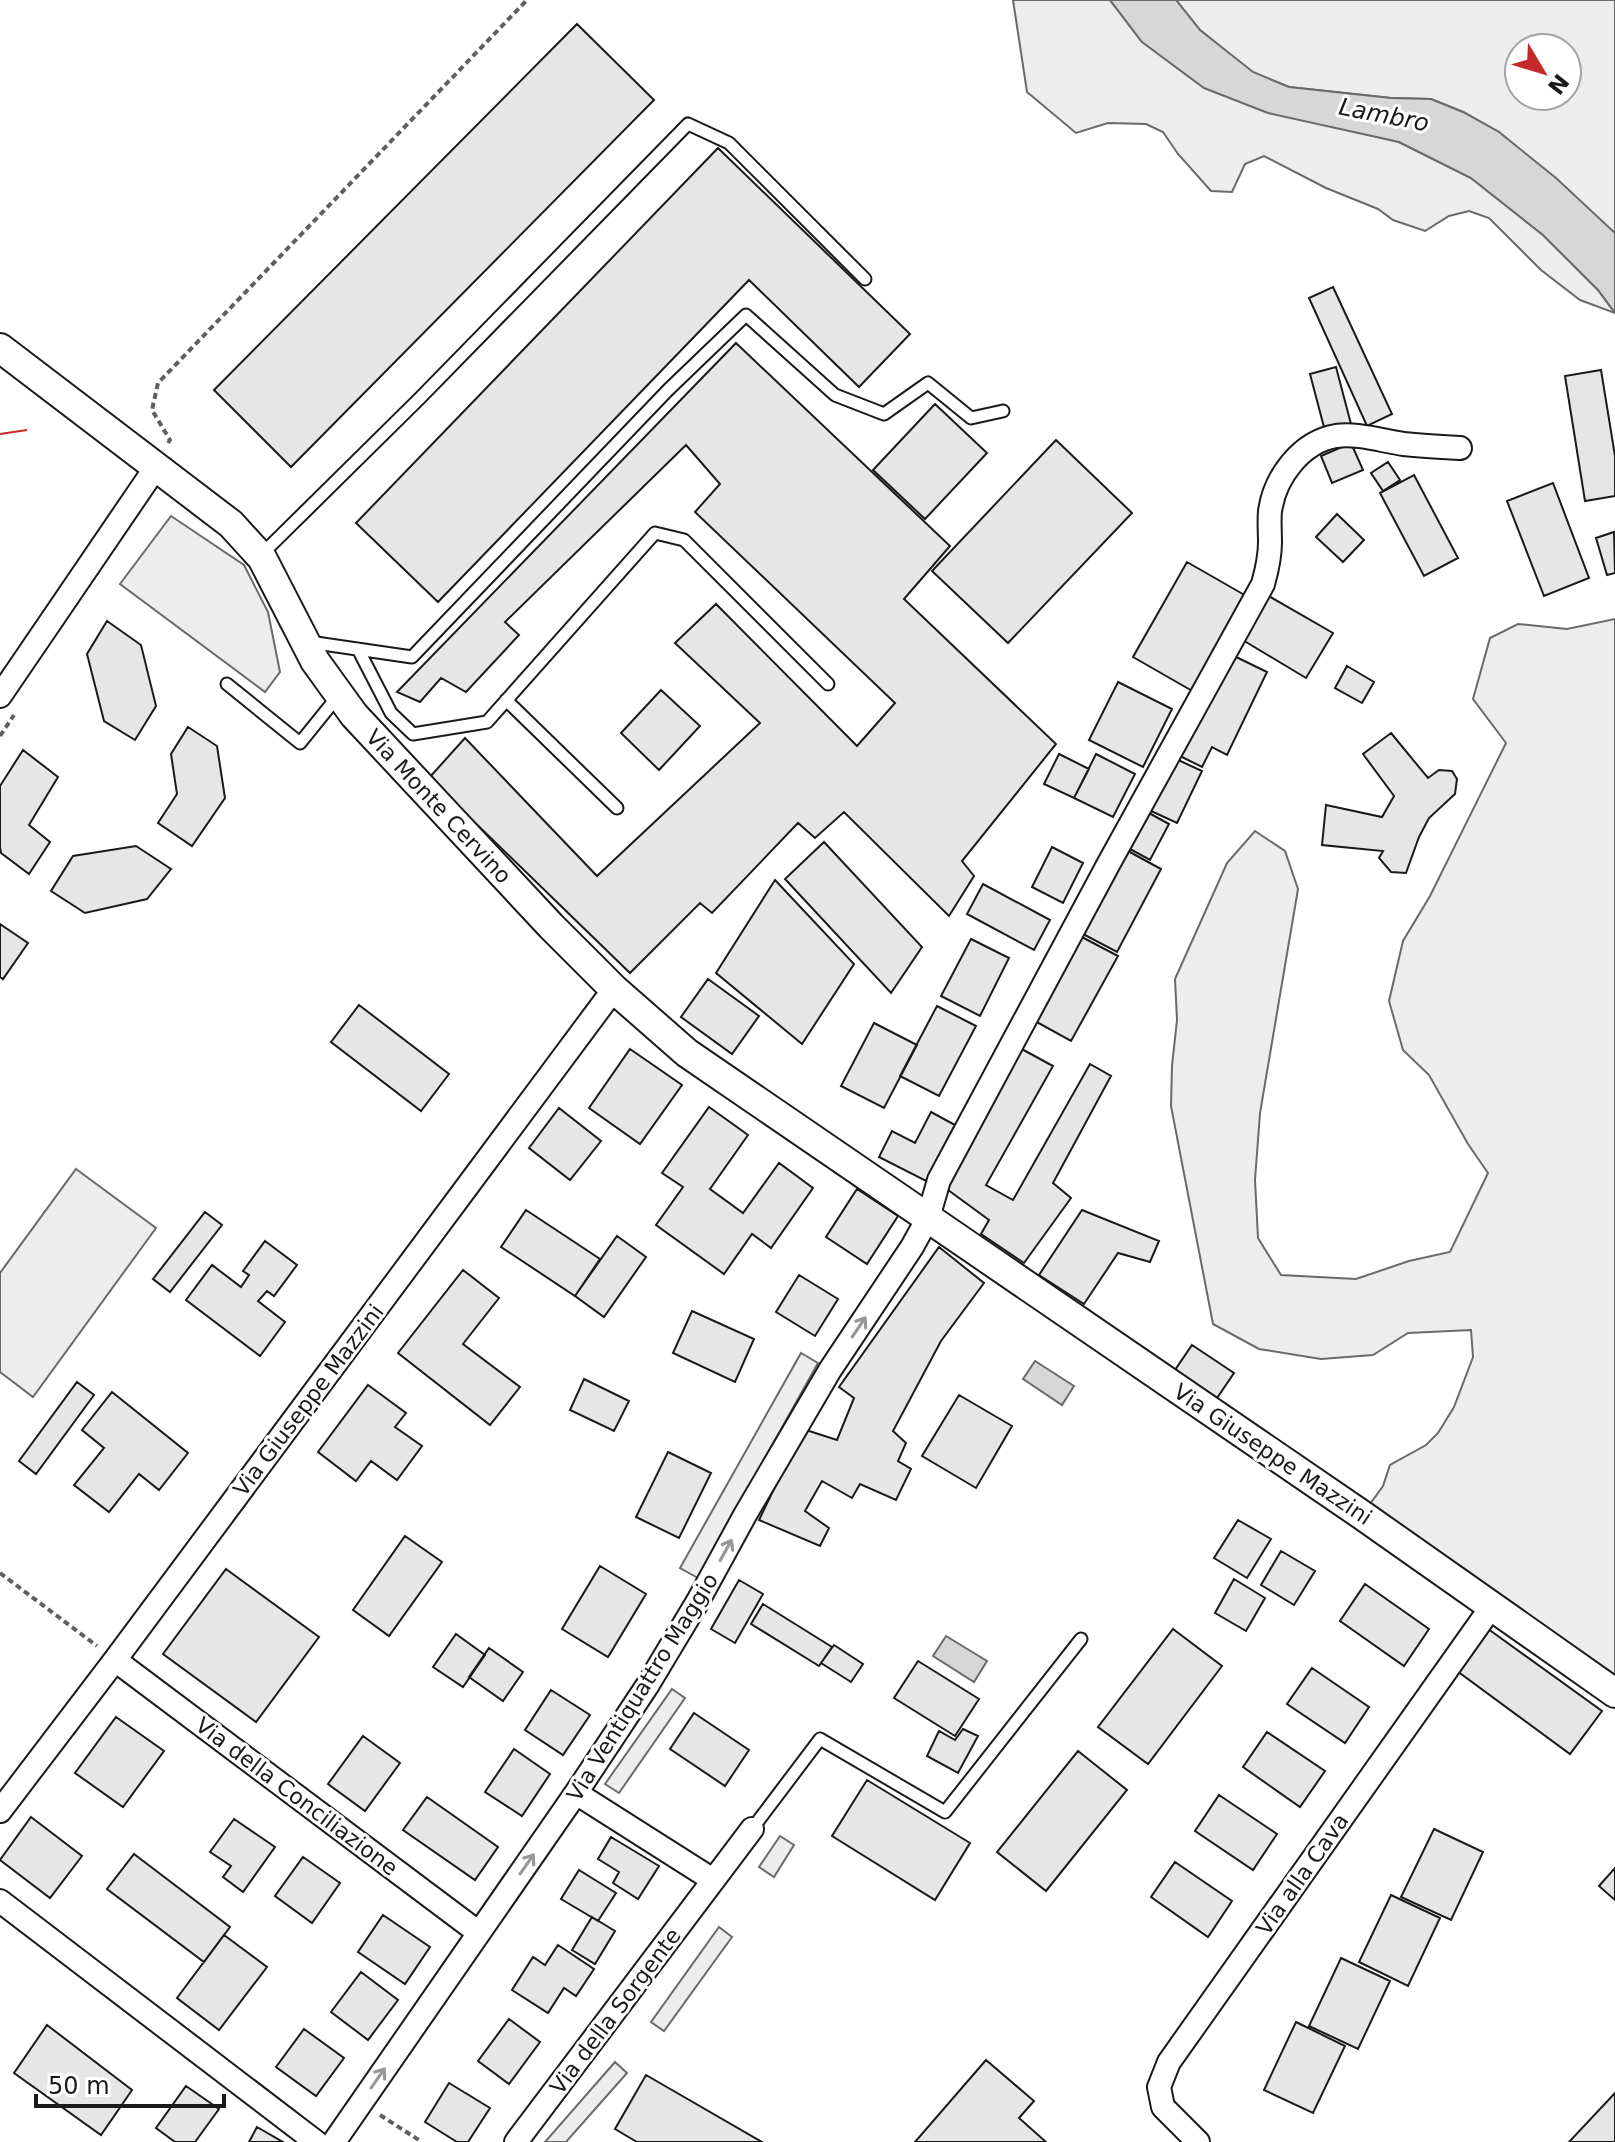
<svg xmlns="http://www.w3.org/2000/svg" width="1615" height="2142" font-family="'DejaVu Sans',sans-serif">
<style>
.built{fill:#ededed;stroke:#6a6a6a;stroke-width:2;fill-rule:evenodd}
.water{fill:#d7d7d7;stroke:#6a6a6a;stroke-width:2}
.building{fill:#e6e6e6;stroke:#1a1a1a;stroke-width:2}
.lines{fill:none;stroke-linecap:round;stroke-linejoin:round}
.service-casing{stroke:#1a1a1a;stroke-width:15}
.minor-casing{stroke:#1a1a1a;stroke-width:26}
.tertiary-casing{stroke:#1a1a1a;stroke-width:32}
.path{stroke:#5f5f5f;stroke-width:4;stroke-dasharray:6 4;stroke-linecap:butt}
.service{stroke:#fff;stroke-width:11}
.minor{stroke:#fff;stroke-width:22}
.tertiary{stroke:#fff;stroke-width:28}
.power{stroke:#c62828;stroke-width:2;stroke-dasharray:28 6 4 6;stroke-linecap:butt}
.oneway{stroke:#989898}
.labels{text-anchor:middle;stroke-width:6;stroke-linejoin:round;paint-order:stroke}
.street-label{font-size:22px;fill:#1a1a1a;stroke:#fff}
.water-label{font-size:24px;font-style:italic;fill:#1a1a1a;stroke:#fff}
</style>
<rect width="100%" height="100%" fill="#fff"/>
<path class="built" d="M1013,0h97l32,42 200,86 57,14 72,36 72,57 55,55 17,23 -35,-13 -39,-30 -52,-52 -20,-7 -20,5 -24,15 -32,-11 -15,-11 -52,-21 -62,-32 -19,8 -13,28 -21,-1 -33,-37 -15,-22 -17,-8 -38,-1 -32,10 -49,-41z
M1176,0h439v233l-116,-101 -36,-20 -32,-13 -40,-1 -102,-11 -36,-14 -53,-43zM1519,48h48v48h-48z
M171,516l73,49 24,47 12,60 -15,20 -145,-108z
M1615,619v1074l-253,-178 21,-29 7,-21 36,-20 12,-12 16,-26 19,-50 -2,-27 -63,3 -35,22 -52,4 -62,-10 -46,-25 -42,-218 1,-40 5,-46 -2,-41 52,-116 28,-32 30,20 13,38 -38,224 -5,67 3,58 23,37 75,4 53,-18 41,-9 38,-79 -20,-29 -39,-69 -26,-25 -14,-49 14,-60 27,-45 76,-153 -33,-44 17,-61 28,-14 49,5z
M76,1169l80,59 -123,169 -33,-25v-99z
M801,1353l17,10 -120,215 -18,-10z
M672,1689l13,9 -66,95 -14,-9z
M780,1836l14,9 -20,32 -15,-10z
M719,1927l13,10 -68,94 -13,-9z
M615,2062l12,11 -61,69h-21z"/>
<path class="water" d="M1110,0h66l24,30 53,42 36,15 102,11 40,1 32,13 36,20 57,46 59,55v80l-17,-23 -55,-55 -72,-57 -72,-36 -131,-29 -64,-25 -62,-46z
M1035,1361l39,25 -12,19 -39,-26z
M946,1636l41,25 -13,21 -41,-26z"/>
<path class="building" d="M577,24l77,76 -363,367 -77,-77z
M718,148l192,186 -51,53 -110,-107 -311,322 -82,-79z
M1333,287l59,127 -25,12 -58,-128z
M736,343l214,203 -46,53 152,145 -94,117 12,15 -25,40 -105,-104 -29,26 -17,-15 -86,90 -12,-10 -70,70 -201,-195 36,-40 132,138 163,-153 -85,-80 41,-39 141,142 38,-43 -200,-191 25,-28 -34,-39 -181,177 14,13 -53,57 -25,-14 -21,24 -23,-10z
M1336,367l15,57 -26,7 -15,-57z
M1601,370l14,86v40l-30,5 -20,-125z
M935,404l52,49 -62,66 -52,-49z
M1056,440l76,73 -124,130 -76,-72z
M1351,443l12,27 -31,13 -11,-27z
M1388,462l12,18 -17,11 -12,-18z
M1414,475l44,83 -34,18 -44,-83z
M1553,483l36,95 -45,18 -37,-95z
M1337,514l27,26 -21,22 -27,-25z
M1614,532l1,41 -8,2 -11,-37z
M1187,562l61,35 -54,95 -61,-35z
M1267,595l66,38 -27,45 -65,-39z
M107,621l34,24 15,61 -21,34 -31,-19 -17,-67z
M1230,654l37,18 -40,83 -15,-8 -10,20 -22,-11z
M1347,666l27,16 -12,21 -27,-15z
M1118,682l54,27 -29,58 -54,-27z
M661,690l39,36 -41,44 -38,-37z
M188,727l29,19 8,52 -33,48 -34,-23 19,-29 -6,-40z
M1391,733l37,45 11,-8 13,1 5,8 -2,15 -26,24 -10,19 -13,36 -15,-1 -12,-14 4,-7 -61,-6 4,-40 56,12 12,-21 -31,-42z
M23,750l35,27 -29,48 21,17 -21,32 -28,-21 -1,-6v-61z
M1059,754l30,15 -15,29 -30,-14z
M1096,754l39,20 -22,43 -39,-19z
M1176,759l26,12 -25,52 -26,-12z
M1149,813l20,11 -19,36 -20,-11z
M824,842l98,105 -31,46 -106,-114z
M136,846l35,23 -24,30 -62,14 -34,-22 22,-35z
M1052,847l31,16 -20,40 -31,-16z
M1128,851l33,18 -44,83 -34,-18z
M775,880l79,84 -52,80 -86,-71z
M983,884l67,36 -16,30 -67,-36z
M0,924l28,19 -25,36 -3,-2z
M1078,935l40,21 -47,85 -38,-21z
M971,939l38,19 -29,58 -39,-20z
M708,979l51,37 -27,38 -51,-37z
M359,1005l90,69 -28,37 -90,-69z
M937,1006l39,20 -37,70 -39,-20z
M874,1023l43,22 -33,63 -43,-22z
M1018,1047l35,19 -67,119 27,15 77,-136 21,12 -58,107 18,15 -47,65 -43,-29 8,-14 -45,-33z
M630,1049l52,36 -42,59 -51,-36z
M709,1107l39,28 -38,54 33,24 36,-50 34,25 -42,60 -19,-14 -28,40 -68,-49 27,-38 -21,-14z
M559,1108l42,33 -31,39 -41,-32z
M931,1112l24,13 -29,56 -47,-24 13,-26 23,12z
M857,1189l41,27 -31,48 -41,-27z
M526,1210l74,49 -25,37 -74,-49z
M1082,1210l77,31 -9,21 -32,-9 -34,51 -45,-29z
M205,1212l17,13 -52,67 -17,-13z
M617,1236l29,21 -42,60 -29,-21z
M265,1241l32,24 -23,31 -7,-5 -9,10 27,21 -25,34 -74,-56 26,-35 29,22 8,-12 -6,-4z
M939,1247l45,36 -43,58 -48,90 13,12 -8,18 13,8 -15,31 -36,-16 -8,14 -30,-17 -17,30 24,17 -9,18 -61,-26 44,-91 34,11 17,-42 -15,-11z
M463,1270l36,28 -36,46 57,43 -30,38 -92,-72z
M799,1275l39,24 -23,37 -39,-24z
M692,1311l62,28 -19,43 -62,-29z
M1192,1345l42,28 -17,25 -42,-28z
M584,1379l45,22 -15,30 -44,-21z
M77,1382l17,13 -58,79 -17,-13z
M368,1385l38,28 -11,14 27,19 -25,34 -26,-19 -15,20 -38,-29z
M112,1392l76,61 -29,37 -20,-16 -30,38 -35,-27 30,-37 -22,-18z
M959,1395l53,31 -36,62 -54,-32z
M668,1452l43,21 -32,65 -43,-21z
M1238,1520l33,19 -24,39 -33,-20z
M405,1536l37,26 -53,74 -36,-26z
M1281,1551l34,20 -21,34 -33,-20z
M600,1566l46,28 -38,63 -46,-28z
M226,1569l93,68 -63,85 -93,-68z
M1234,1579l31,19 -19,33 -31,-18z
M739,1580l24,14 -28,49 -24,-14z
M1365,1584l64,45 -25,37 -64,-45z
M763,1604l69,43 -13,19 -68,-42z
M1484,1626l118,85 -32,43 -117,-86z
M1173,1629l49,37 -74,98 -50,-37z
M456,1634l29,21 -22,32 -30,-20z
M834,1645l29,19 -12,18 -30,-19z
M489,1648l34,24 -20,29 -34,-24z
M918,1661l61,38 -24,37 -61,-38z
M1312,1668l57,39 -24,36 -58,-39z
M551,1690l39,25 -27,40 -38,-25z
M694,1713l55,37 -24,36 -55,-37z
M116,1717l48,34 -41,56 -48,-34z
M963,1729l15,7 -20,37 -31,-17 12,-25 16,9z
M1267,1732l58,39 -25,36 -57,-40z
M363,1736l37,27 -35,48 -37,-27z
M514,1749l36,25 -28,42 -37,-24z
M1078,1751l49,39 -81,101 -49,-39z
M867,1780l103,63 -35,57 -103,-64z
M1219,1795l58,39 -24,36 -58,-39z
M427,1797l71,50 -23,33 -72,-50z
M31,1817l51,39 -32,42 -50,-38z
M234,1819l41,28 -32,45 -20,-15 8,-11 -21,-14z
M1434,1829l49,23 -32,68 -50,-23z
M611,1837l48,29 -21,33 -25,-16 6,-11 -21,-13z
M134,1854l96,73 -26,35 -97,-73z
M303,1857l37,26 -28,40 -37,-27z
M1175,1862l57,39 -24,36 -57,-40z
M1615,1868v32l-16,-14z
M579,1870l37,23 -18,28 -37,-22z
M1391,1895l49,23 -32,68 -49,-24z
M383,1915l47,32 -25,37 -47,-32z
M592,1917l23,14 -20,33 -23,-14z
M224,1935l43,32 -48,63 -42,-32z
M558,1945l36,24 -18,27 -12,-8 -16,25 -36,-23 21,-33 12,8z
M1341,1958l49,23 -32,68 -49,-23z
M361,1972l37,28 -30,40 -37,-28z
M509,2019l31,23 -31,42 -31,-23z
M1296,2022l49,24 -32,67 -49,-23z
M47,2025l85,65 -31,45 -87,-62z
M304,2029l40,29 -28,38 -40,-29z
M986,2060l48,41 -15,17 27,24h-131z
M646,2075l116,67h-125l-22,-13z
M449,2083l41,25 -22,34h-11l-32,-20z
M186,2086l33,23 -24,33h-20l-19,-14z
M1615,2093v49h-46z
M257,2127l26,15h-34z"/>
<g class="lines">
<g class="service-casing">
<path id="service" d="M261,555l159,-157 268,-274 41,19 136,136
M309,642l103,15 256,-267 78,-75 89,80 49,19 44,-31 43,35 32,-7
M358,649l33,64 22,21 74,-12 168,-189 29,7 144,144
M227,684l73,59 38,-47
M506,700l111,108
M752,1829l68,-90 125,73 136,-173"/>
</g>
<g class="minor-casing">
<path id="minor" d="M0,696l156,-229
M115,1660l364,273
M576,1793l137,87
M0,1811l115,-151 499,-671
M0,1901l316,241
M334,2142l242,-349 71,-107 51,-85 47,-86 85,-145 82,-123 16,-29 11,-38 170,-317 154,-279c4,-14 7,-27 7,-42 0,-10 -1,-21 0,-31 5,-34 31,-69 66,-75 22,-3 46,5 68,8 18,2 37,3 56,4
M516,2142l236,-313
M1198,2142l-35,-35 -4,-20 10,-25 323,-456"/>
</g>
<g class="tertiary-casing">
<path id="tertiary" d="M0,348l231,176 31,34 53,103 39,54 197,211 63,63 73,64 675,462 253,178"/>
</g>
<path class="path" d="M168,443l2,-3 -18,-30 6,-27 369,-383
M0,736l14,-21
M0,1573l97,73
M380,2115l42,27"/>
<use href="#service" class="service"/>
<use href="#minor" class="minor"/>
<use href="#tertiary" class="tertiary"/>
<path class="power" d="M0,434l27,-4"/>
</g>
<defs><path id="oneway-shaft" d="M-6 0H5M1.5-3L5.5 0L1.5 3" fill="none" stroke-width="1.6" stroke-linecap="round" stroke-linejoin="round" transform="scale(2)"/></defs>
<g class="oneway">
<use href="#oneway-shaft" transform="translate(859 1327) rotate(-56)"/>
<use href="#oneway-shaft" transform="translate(726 1550) rotate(-61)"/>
<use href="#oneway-shaft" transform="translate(527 1864) rotate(-55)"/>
<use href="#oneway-shaft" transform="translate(378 2078) rotate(-55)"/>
</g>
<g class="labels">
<g class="street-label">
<text transform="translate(439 806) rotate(47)" y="8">Via Monte Cervino</text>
<text transform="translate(308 1400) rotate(-53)" y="8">Via Giuseppe Mazzini</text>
<text transform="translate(1273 1454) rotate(34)" y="8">Via Giuseppe Mazzini</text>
<text transform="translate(642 1687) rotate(-58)" y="8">Via Ventiquattro Maggio</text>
<text transform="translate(297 1796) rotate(37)" y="8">Via della Conciliazione</text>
<text transform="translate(1302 1874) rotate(-55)" y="8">Via alla Cava</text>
<text transform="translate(615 2011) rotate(-53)" y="8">Via della Sorgente</text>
</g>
<g class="water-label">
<text transform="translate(1384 115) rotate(11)" y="8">Lambro</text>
</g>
</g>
<g transform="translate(1543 72) rotate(128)"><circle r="38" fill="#ffffff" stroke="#a3a3a3" stroke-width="2"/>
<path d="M0-6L14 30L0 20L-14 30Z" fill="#c62828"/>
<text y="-12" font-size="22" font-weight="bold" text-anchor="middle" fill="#1a1a1a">N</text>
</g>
<path d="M36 2094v12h188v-12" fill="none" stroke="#1a1a1a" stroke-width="4"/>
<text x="48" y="2094" font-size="24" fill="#1a1a1a" stroke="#ffffff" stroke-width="6" paint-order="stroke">50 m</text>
</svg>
